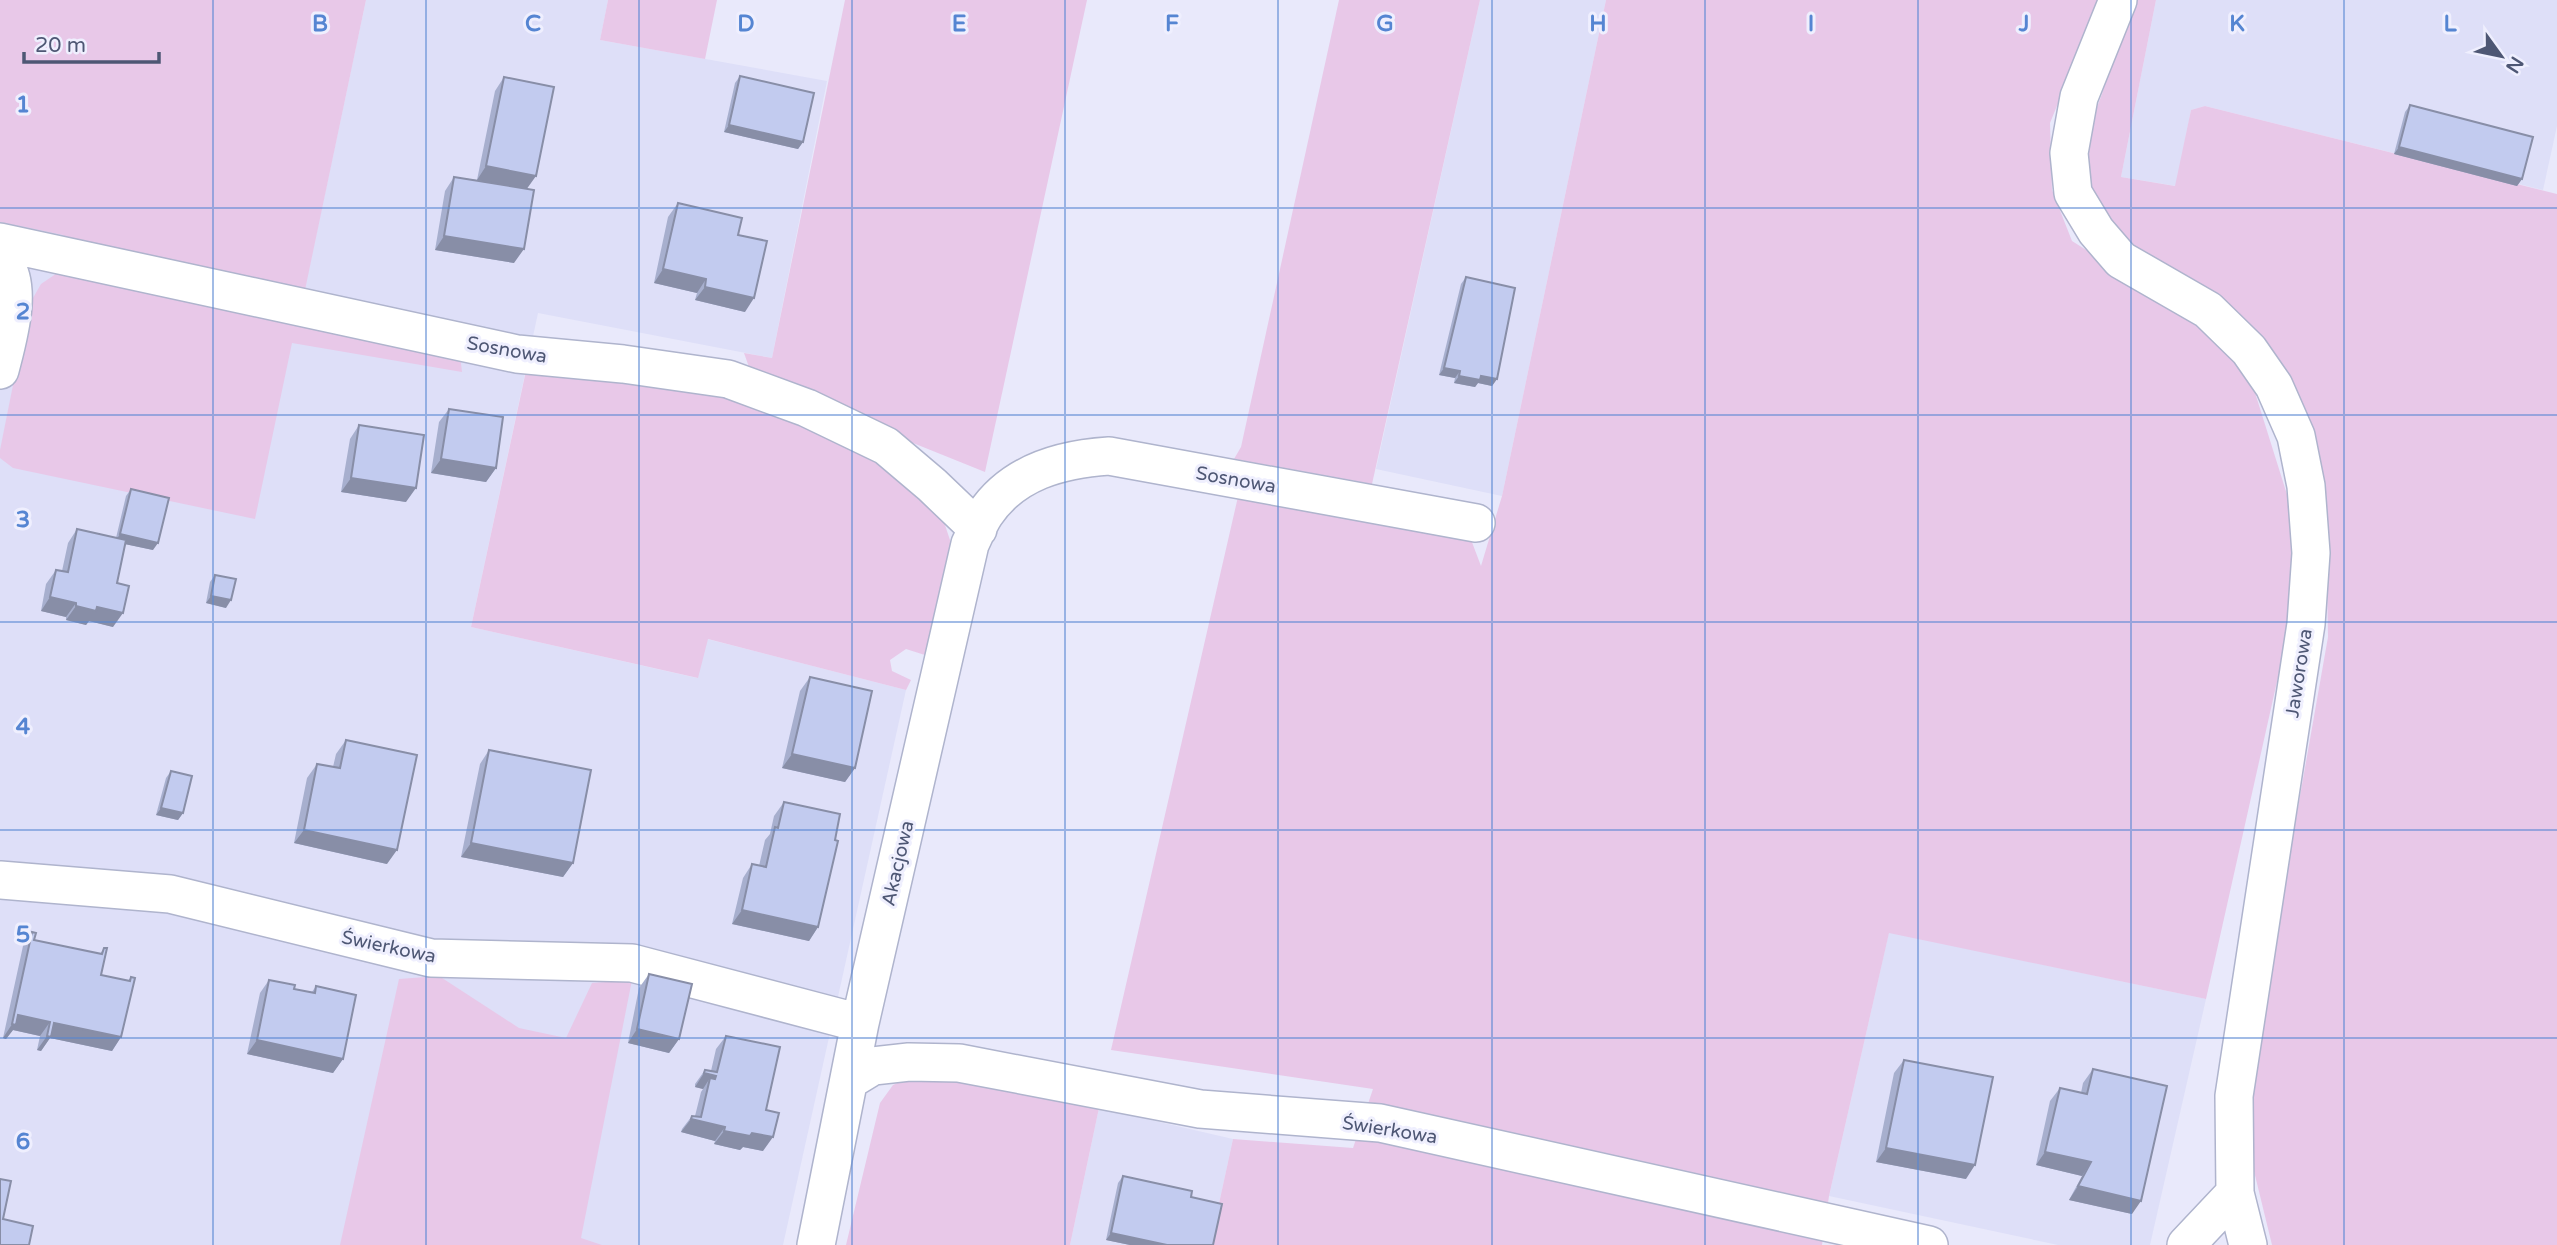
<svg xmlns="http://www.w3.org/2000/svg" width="2557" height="1245" font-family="'Varela Round',sans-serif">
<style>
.residential{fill:#dedff8}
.green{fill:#e8c8e8}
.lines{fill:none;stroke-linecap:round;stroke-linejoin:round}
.minor-casing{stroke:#afb4cd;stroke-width:40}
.minor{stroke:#fff;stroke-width:37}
.wall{fill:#a7afce}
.shaded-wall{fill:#888ea7}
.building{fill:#c2cbef;stroke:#888ea7;stroke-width:2}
.grid{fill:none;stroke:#5585d2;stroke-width:2;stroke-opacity:0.55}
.labels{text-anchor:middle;stroke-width:6;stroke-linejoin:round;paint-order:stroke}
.street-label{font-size:19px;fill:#4e5774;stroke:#efeffe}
.grid-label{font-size:23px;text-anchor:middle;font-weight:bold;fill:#5585d2;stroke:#efeffe;stroke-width:6;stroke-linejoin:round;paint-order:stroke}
</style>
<rect width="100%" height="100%" fill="#e9e9fb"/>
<path class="residential" d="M366,0h242l-8,40 227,41 -55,277 -234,-45 -67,314 226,51 10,-39 199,51 -123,555h-783v-1043l309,67z
M1480,0h126l-104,496 -126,-27z
M2156,0h401v126l-14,64 -338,-84 -14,4 -15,76 -55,-9z
M1889,932l317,67 -56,246h-92l-229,-49z
M1099,1108l134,31 -23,106h-140z"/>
<path class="green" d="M0,0h366l-61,290 -224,-43 -18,-12 -63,-13z
M608,0h109l-12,59 -105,-19z
M845,0h242l-102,472 -72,-29 -164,-76 -5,-14 28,5z
M1339,0h141l-108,484 -138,-25 7,-12z
M1606,0h494l-50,123 2,67 20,51 127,80 53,62 38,121 5,97 -89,398 -317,-66 -60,263 -7,49h-612l23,-106 120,9 20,-59 -262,-39 129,-562 230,49 11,29 21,-70z
M2131,0h25l-35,177 54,9 16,-76 14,-4 352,88v1051h-285l-19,-78v-104l75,-426 -3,-154 -37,-94 -155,-143 -35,-37 -11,-41 4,-45 11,-29z
M66,267l394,88 2,17 -170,-29 -37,176 -242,-51 -13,-10v-8l29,-145 12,-21z
M527,366l165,19 170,63 79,65 11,33 -24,110 -22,-7 -16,11 2,11 19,9 -5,10 -198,-51 -10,39 -227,-51z
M439,976l80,52 47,10 26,-55 40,-3 -51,258 21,7h-262l59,-266z
M910,1077l42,2 147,29 -29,137h-224l34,-142 13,-18z"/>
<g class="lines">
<g class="minor-casing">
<path id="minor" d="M2118,0l-39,97 -10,56 4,40 23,38 25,29 87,50 41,40 25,36 22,50 10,50 5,67 -5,71 -72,472 1,97 13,52
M0,242l517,112 106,10 105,15 79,29 79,38 46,39 46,44
M0,259c26,22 7,83 0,111
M0,880l170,14 261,64 201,5 228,60
M850,1080l23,-14 36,-4 50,1 241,46 180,14 549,122
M816,1245l44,-222 110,-479c5,-10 9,-21 15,-30 28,-42 76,-55 124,-58l367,67
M2186,1245l49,-52"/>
</g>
<use href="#minor" class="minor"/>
</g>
<path class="wall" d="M740,76l63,66 -5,7 -74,-17 11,-49z
M504,77l23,112 -13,74 -79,-13 10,-59 9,-14 23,3 18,-89z
M2410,105l112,74 -5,7 -123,-32 11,-42z
M678,203l60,32 7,77 -50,-12 2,-7 -43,-10 14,-66z
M1466,277l31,102 -5,7 -14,-3 -3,4 -21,-4 1,-5 -16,-3 22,-91z
M449,409l47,59 -10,14 -55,-9 8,-51z
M359,425l47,77 -65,-10 9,-53z
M131,489l22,61 -28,-6 -8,39 -4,44 -24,-6 -3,4 -20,-5v-3l-25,-6 5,-27 10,-14 6,1 6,-28 9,-14 39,9 10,-42z
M215,575l11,33 -20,-5 4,-21z
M810,677l45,91 -10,14 -63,-14 18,-77z
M346,740l41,124 -93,-21 13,-65 10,-14 16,3 3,-13z
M489,750l84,113 -10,14 -102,-20 19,-93z
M171,771l12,42 -5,7 -22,-5 10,-37z
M784,802l34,125 -9,14 -77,-17 11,-46 9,-14 7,2 6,-26 5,-6 4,-18z
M32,932l2,8 66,14 4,-6 -3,27 27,6 3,-4 -10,60 -9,14 -62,-13 -9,13 -4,-1 3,-14 -27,-6 -7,9 -3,-1 20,-92z
M649,974l30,65 -10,14 -41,-10 11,-55z
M269,980l25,9 18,3 4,-6 27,73 -10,14 -86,-19 13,-61z
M726,1036l40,74 -3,41 -20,-4 -3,3 -26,-6 1,-3 -34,-9 1,-3 10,-13h3l6,-24 2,-3 -8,-2v-3l10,-14 6,1 5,-22z
M1904,1060l62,119 -90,-17 18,-89z
M2093,1069l39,145 -63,-14 13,-24 -46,-11 14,-64 10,-13 21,5 2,-10z
M1123,1176l68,21 22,48h-83l-24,-5 12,-57z"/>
<path class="shaded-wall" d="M729,125l74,17 -5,7 -74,-17z
M2399,147l123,32 -5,7 -123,-32z
M486,166l50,10 -10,14 -49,-10z
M444,236l80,13 -10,14 -79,-13z
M663,269l43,10 -9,14 -43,-10z
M705,287l49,11 -9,14 -50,-12z
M1444,368l16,3 -5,7 -16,-3z
M1459,376h22l16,3 -5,7 -14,-3 -3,4 -21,-4z
M441,459l55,9 -10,14 -55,-9z
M351,478l65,10 -10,14 -65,-10z
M120,534l38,9 -5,7 -38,-8z
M211,596l20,4 -5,8 -20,-5z
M50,597l26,6 -10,14 -25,-6z
M76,606l21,1 26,6 -10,14 -24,-6 -3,4 -20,-5z
M792,754l63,14 -10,14 -63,-14z
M161,808l22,5 -5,7 -22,-5z
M304,830l93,20 -10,14 -93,-21z
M471,843l102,20 -10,14 -102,-20z
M742,910l76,17 -9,14 -77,-17z
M18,1015l32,7 -10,14 -27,-6 -7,9 -3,-1z
M54,1023l67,14 -9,14 -62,-13 -9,13 -4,-1 10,-14z
M637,1029l42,10 -10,14 -41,-10z
M257,1040l86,19 -10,14 -86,-19z
M704,1073l12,3 -8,12 2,-10 -7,11 -8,-2z
M691,1119l34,8 -10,14 -34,-9z
M724,1131l28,2 21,4 -10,14 -20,-4 -3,3 -26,-6z
M1886,1148l89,17 -9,14 -90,-17z
M2045,1152l46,10 -9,14 -46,-11z
M2078,1186l63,15 -9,13 -63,-14z
M1111,1233l56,12h-37l-24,-5z"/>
<path class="building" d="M740,76l74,17 -11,49 -74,-17z
M504,77l50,10 -18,89 -50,-10z
M2410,105l123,32 -11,42 -123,-32z
M454,177l80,13 -10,59 -80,-13z
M678,203l64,15 -4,17 29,6 -13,57 -49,-11 1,-8 -43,-10z
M1466,277l49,11 -18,91 -16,-3 -1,4 -21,-4 1,-5 -16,-3z
M449,409l54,8 -7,51 -55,-9z
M359,425l65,10 -8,53 -65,-10z
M131,489l38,9 -11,45 -38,-9z
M77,529l49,11 -9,43 12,3 -6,27 -26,-6 -1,4 -20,-5v-3l-26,-6 6,-27 12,2z
M215,575l21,4 -5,21 -20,-4z
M810,677l62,14 -17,77 -63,-14z
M346,740l71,15 -20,95 -93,-20 13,-66 23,4z
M489,750l102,20 -18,93 -102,-20z
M171,771l21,5 -9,37 -22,-5z
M784,802l56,12 -5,26 3,1 -20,86 -76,-17 10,-46 14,3 9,-40 3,1z
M32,932l4,1 -2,7 68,14 2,-6h3l-6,27 29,6 1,-4 4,1 -14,59 -67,-14 -3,14 -4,-1 3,-14 -32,-7 -2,10 -4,-1z
M649,974l43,10 -13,55 -42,-10z
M269,980l26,5 -1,4 21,4 1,-7 40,9 -13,64 -86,-19z
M726,1036l54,11 -14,63 13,3 -6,24 -21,-4 -2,3 -26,-5 1,-4 -34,-8 1,-3 9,1 9,-39 5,1 1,-3 -12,-3 1,-3 12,2z
M1904,1060l89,17 -18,88 -89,-17z
M2093,1069l74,17 -26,115 -63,-15 13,-24 -46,-10 15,-64 27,6z
M1123,1176l69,15 -1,6 31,7 -9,41h-46l-56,-12z
M0,1179l11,2 -8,38 30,7 -4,19h-29z"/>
<path class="grid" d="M213,0v1245M426,0v1245M639,0v1245M852,0v1245M1065,0v1245M1278,0v1245M1492,0v1245M1705,0v1245M1918,0v1245M2131,0v1245M2344,0v1245M0,208h2557M0,415h2557M0,622h2557M0,830h2557M0,1038h2557"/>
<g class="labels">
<g class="street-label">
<text transform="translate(507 349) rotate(10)" y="7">Sosnowa</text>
<text transform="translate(1236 479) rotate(10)" y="7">Sosnowa</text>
<text transform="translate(2298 673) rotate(-81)" y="7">Jaworowa</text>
<text transform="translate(897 863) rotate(-77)" y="7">Akacjowa</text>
<text transform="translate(389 946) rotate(12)" y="7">Świerkowa</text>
<text transform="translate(1390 1129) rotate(9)" y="7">Świerkowa</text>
</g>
</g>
<g class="grid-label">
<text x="320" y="31">B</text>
<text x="533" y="31">C</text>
<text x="746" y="31">D</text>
<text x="959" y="31">E</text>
<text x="1172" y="31">F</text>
<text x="1385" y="31">G</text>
<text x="1598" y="31">H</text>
<text x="1811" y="31">I</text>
<text x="2024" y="31">J</text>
<text x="2237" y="31">K</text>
<text x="2450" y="31">L</text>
<text x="23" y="112">1</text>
<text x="23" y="319">2</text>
<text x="23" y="527">3</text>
<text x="23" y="734">4</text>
<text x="23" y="942">5</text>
<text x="23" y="1149">6</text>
</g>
<g transform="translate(2501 56) rotate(123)" stroke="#efeffe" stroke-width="5" paint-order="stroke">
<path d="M0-5L12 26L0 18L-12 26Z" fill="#4e5774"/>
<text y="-10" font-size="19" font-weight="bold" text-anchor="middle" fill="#4e5774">N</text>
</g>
<path d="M24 52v10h135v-10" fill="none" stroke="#4e5774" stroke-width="3.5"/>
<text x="35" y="52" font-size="21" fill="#4e5774" stroke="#efeffe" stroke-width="5" paint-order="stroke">20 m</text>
</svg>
